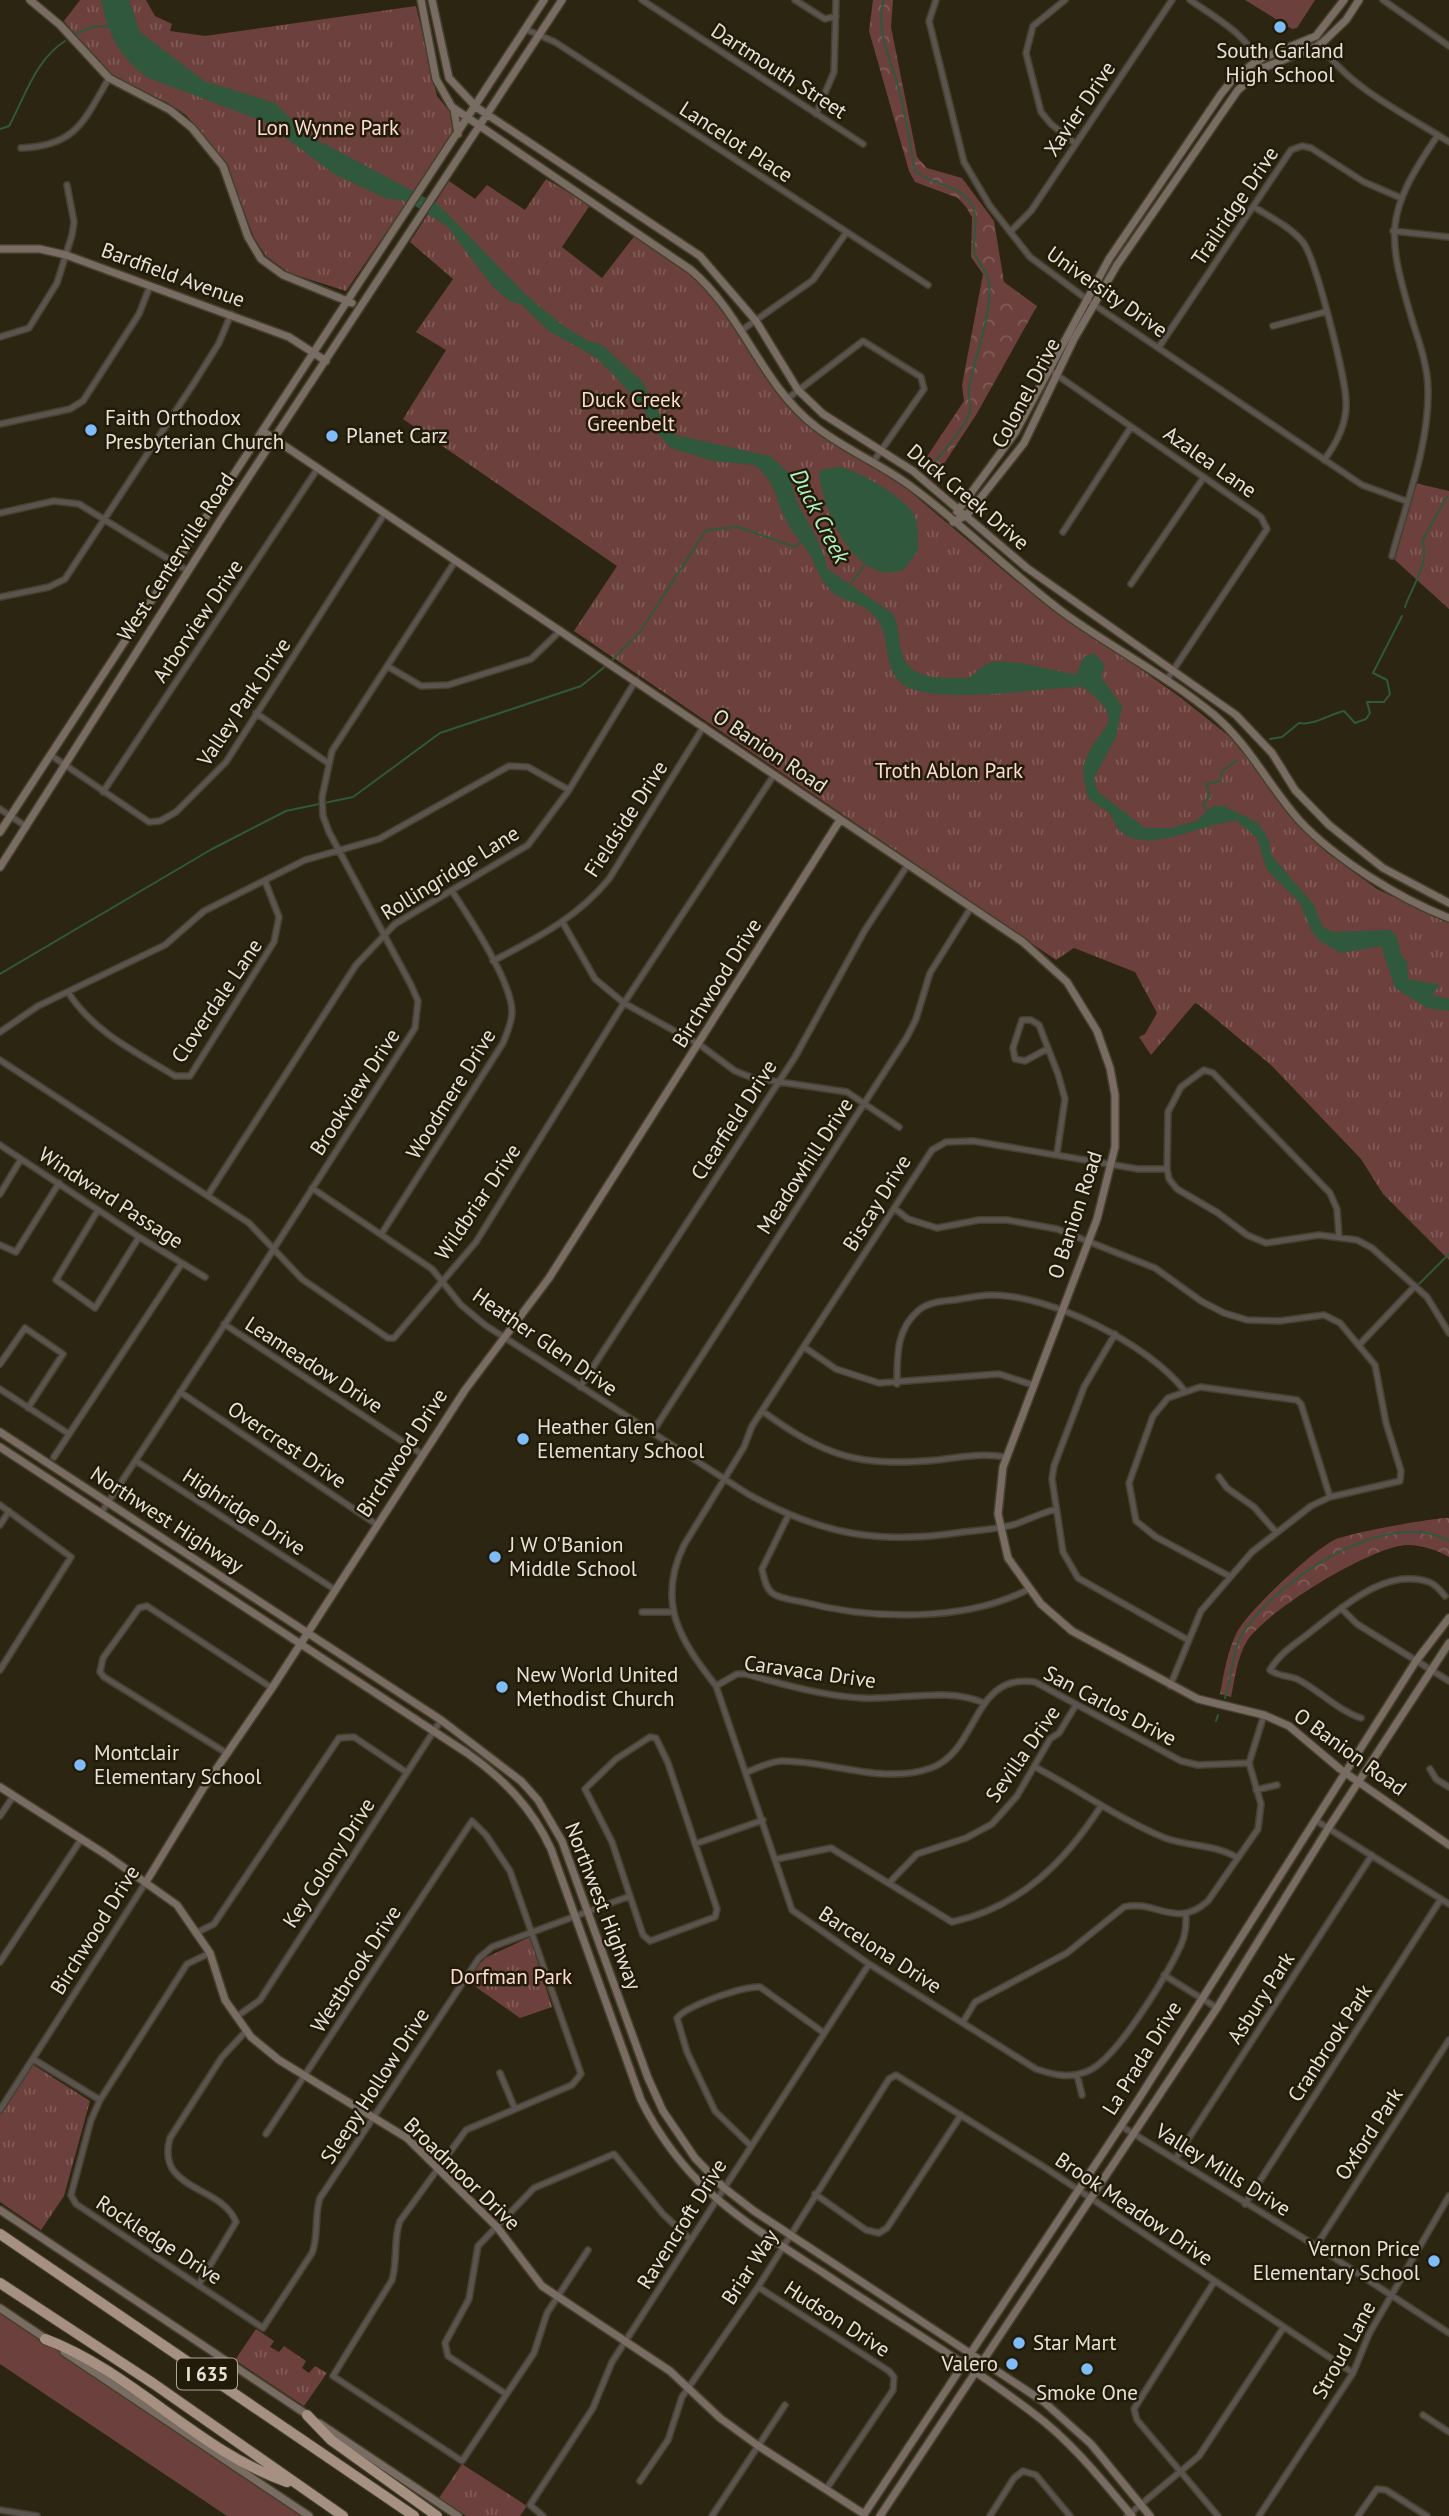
<svg xmlns="http://www.w3.org/2000/svg" width="1449" height="2516" font-family="'PT Sans',sans-serif">
<style>
.grass{fill:#6c403c}
.forest{fill:url(#forest-crowns)}
.park{fill:url(#park-tufts)}
.water{fill:#2f583c}
.lines{fill:none;stroke-linecap:round;stroke-linejoin:round}
.stream{stroke:#2f583c;stroke-width:2}
.street-casing{stroke:#46402e;stroke-width:8}
.secondary-casing{stroke:#46402e;stroke-width:10}
.highway-casing{stroke:#46402e;stroke-width:12}
.street{stroke:#5b534d;stroke-width:5}
.secondary{stroke:#796c62;stroke-width:7}
.highway{stroke:#a59081;stroke-width:10}
.poi-dot{fill:#7ebdf9;stroke:#221b09;stroke-width:2.5}
.labels{text-anchor:middle;stroke-width:5;stroke-linejoin:round;paint-order:stroke}
.shield{fill:#221b09;stroke:#ada79a;stroke-width:2}
.shield-label{font-size:19px;font-weight:bold;fill:#e8e3d8}
.poi-label{font-size:21px;fill:#e8e3d8;stroke:#221b09;text-anchor:start}
.street-label{font-size:21px;fill:#e8e3d8;stroke:#221b09}
.park-label{font-size:21px;fill:#fddbd7;stroke:#221b09}
.water-label{font-size:23px;font-style:italic;fill:#aff3c2;stroke:#221b09}
</style>
<defs>
<pattern id="forest-crowns" width="20" height="18" patternUnits="userSpaceOnUse" patternTransform="scale(1.75)"><rect width="20" height="18" fill="#6c403c"/><path d="M2 6a3 3 0 1 1 6 0M12 15a3 3 0 1 1 6 0" fill="none" stroke="#815b57"/></pattern>
<pattern id="park-tufts" width="24" height="20" patternUnits="userSpaceOnUse" patternTransform="scale(1.75)"><rect width="24" height="20" fill="#6c403c"/><path d="M3 7l-1-3M5 7V3M7 7l1-3M15 17l-1-3M17 17v-4M19 17l1-3" fill="none" stroke="#815b57"/></pattern>
</defs>
<rect width="100%" height="100%" fill="#2c2512"/>
<path class="grass" d="M1245,0h70l-18,28 -5,1z
M0,2308l312,208h-85l-227,-152z"/>
<path class="forest" d="M873,0h20l-2,27 26,130 10,11 35,10 32,43 10,61 33,24 -61,109 -42,64 -14,-12 44,-66 -2,-16 21,-111 -12,-17 1,-40 -6,-10 -8,-9 -43,-16 -6,-11 -40,-140z
M1449,1518v39c-11,-7 -28,-12 -41,-12 -35,0 -142,66 -161,96 -10,17 -12,37 -16,56l-11,-3c4,-21 7,-42 17,-62 12,-22 74,-80 97,-92 15,-7 97,-22 115,-22z"/>
<path class="park" d="M80,0h66l9,16 17,8 -2,7 35,5 211,-30 21,90 18,22 -2,17 -107,156 -57,-18 -23,-17 -12,-18 -28,-75 -20,-25 -20,-23 -18,-12 -58,-27 -46,-55z
M546,179l44,26 -28,42 40,31 34,-44 65,47 109,144 97,64 109,92 164,116 49,39 97,116 51,37 72,34v337l-66,-66 -22,-35 -90,-94 -72,-60 -4,-2 -44,52 -12,-18 6,-3 12,-21 -22,-41 -61,-24 -18,12 -482,-329 43,-65 -214,-147 43,-69 -30,-18 37,-53 -43,-37 39,-61 26,18 12,-14 38,25z
M1415,483l34,8v118l-54,-49z
M530,1937l22,70 -32,11 -54,-38 19,-22z
M32,2064l58,37 -26,95 -23,34 -41,-28v-89z
M256,2329l18,12 -4,6 9,5 5,-6 22,15 -4,7 7,5 6,-7 12,7 -23,33 -69,-46z
M462,2464l65,42 -7,10h-54l-27,-18z"/>
<path class="water" d="M101,0h28l11,32 64,49 71,22 31,31 133,71 85,88 38,32 26,16 13,3 41,37 22,41 11,13 95,21 21,19c1,35 32,60 36,94l65,44c7,12 6,21 8,33 6,37 40,31 69,32 5,-4 11,-10 18,-14 15,-9 68,8 89,10l8,-17 10,-4 11,12 -4,12 21,29 -6,31 -22,41 4,14 47,36h26l25,-7 17,-15h11l34,17 11,17 2,15 43,50 8,21 10,6 58,-2 6,5 6,22 5,4 1,18 32,6 -8,10 17,4v12l-22,-3 -32,-20 -14,-42 -40,7 -21,-12 -8,-9 -12,-29 -33,-33 -10,-32 -20,-17c-33,1 -87,34 -116,11 -6,-5 -7,-13 -11,-18 -6,-7 -16,-10 -22,-17 -2,-10 -7,-23 -4,-33 14,-41 48,-39 -1,-77 -42,0 -155,21 -183,-5 -17,-17 -10,-42 -21,-60 -17,-28 -41,-11 -60,-48 -4,-8 -7,-17 -12,-24 -6,-9 -14,-16 -19,-26 -13,-24 -11,-40 -33,-59l-42,-4 -42,-13 -16,-17 -14,-26 -31,-34 -15,-14 -46,-26 -28,-27 -10,-2 -18,-15 -46,-61 -40,-25 -22,-3 -51,-24 -69,-52 -119,-45c-28,-22 -38,-44 -45,-77z
M840,467c19,4 62,29 73,46 6,9 5,27 5,38l-15,19c-48,17 -79,-58 -84,-96l1,-4z"/>
<g class="lines">
<path class="stream" d="M884,0c-10,29 8,62 15,90 7,26 11,54 16,81 16,14 43,13 55,31 10,14 3,31 4,47 1,13 13,20 15,33 3,37 -14,71 -20,106 -2,10 4,16 0,26 -7,18 -25,36 -37,52
M76,34l16,-7 16,-1
M0,129l9,-3c16,-29 26,-66 56,-85
M848,587l16,-21
M1405,607c6,-19 26,-46 17,-66l25,-44
M611,661l29,-29 66,-102 32,-3 57,20 7,-6
M1270,739l12,-2 17,-14c14,3 31,-9 45,-12l11,12 11,-4 4,-6 -3,-11h17l6,-8 -3,-14 -14,-7 29,-57
M324,803l29,-6 87,-64 141,-47 26,-21
M1208,813l-5,-9 7,-8 -4,-12 15,-3 1,-10 15,-11
M0,974l212,-125 74,-38 33,-7
M1419,1284l30,-30
M1225,1698c7,-20 7,-50 19,-67 35,-52 143,-125 205,-90
M1216,1721l2,-6"/>
<g class="street-casing">
<path id="street" d="M642,0l221,144
M795,0l30,19 11,-3
M936,0l-7,21 35,141 26,44 40,51 66,49 266,179 44,16
M1065,0l-32,26 -7,27 15,59 10,12 25,20
M1190,0c32,22 55,33 73,68
M1383,0l66,46
M525,29l30,13 373,243
M1319,42c27,45 87,72 130,100
M816,114l18,-42 2,-72
M21,148c55,-2 63,-27 88,-70
M1254,207c16,10 35,19 48,34 13,14 44,138 44,161 1,22 -9,41 -22,58
M1393,231l56,6
M1010,232l21,-21 141,-211
M1273,326l52,-14
M742,330l71,-50 33,-47
M0,337l29,-9 28,-45 15,-48 2,-13 -7,-37
M1159,347l132,-197 11,-4 9,2 53,34 37,16
M1054,373l207,144 6,12 -101,152
M787,399l76,-58 58,36 3,12 -51,73
M0,424l70,-15 13,-8 56,-87 11,-28
M0,513l54,-12 25,3 109,67
M1063,532l68,-105
M1392,556c14,-53 37,-110 36,-166 0,-22 -8,-46 -15,-67 -27,-90 -29,-109 25,-188
M1131,584l73,-107
M0,597l49,-10 16,-8 129,-196 25,-40 12,-29
M387,666l34,20 27,-1 83,-26 30,-29
M256,713l72,50
M52,756l97,66 11,-1 16,-9 50,-50 159,-249
M103,792l215,-324
M0,809l27,18
M563,923l32,56 29,24 76,42 35,26 18,7 94,14 52,35
M493,961c44,-23 84,-43 116,-82l95,-153
M68,992c25,40 68,60 107,84h15l84,-134 5,-25 -14,-36
M0,1032l38,-26 127,-61 39,-34 101,-51 74,-21 130,-73 19,1 41,23
M1047,1049l-22,12 -10,-2 -2,-11 9,-28h9l8,5 19,49 7,25 -8,54
M0,1060l249,163 53,56 86,59h6l82,-96 148,-239 150,-228
M0,1145l139,92 66,40
M1167,1169h-29l-165,-28 -27,1 -14,8 -180,276 -8,21 -60,98c-28,58 -4,95 32,141l76,224 77,54 167,105c18,6 34,10 52,2 29,-12 79,-96 93,-126 5,-10 5,-21 5,-32
M312,1188l120,81 29,36 24,20 263,169c74,41 132,51 215,38 17,-2 37,-3 53,-8 13,-5 26,-11 40,-15
M0,1194l21,-35
M208,1195l148,-230 39,-41 133,-79 41,-55 67,-110
M894,1208l14,11 29,9 42,-8h28l50,9 98,39 46,33 23,12 23,7 32,1 45,-6 16,8 35,42 11,58 15,48 -1,10 -70,16 -19,9 -59,46 -51,59 -31,75
M98,1210l-42,70 39,28 44,-71
M382,1233l121,-190c4,-11 9,-20 9,-31 0,-30 -43,-95 -60,-121
M1339,1237l-2,-28 -7,-16 -117,-120 -9,-3 -23,17 -13,25 -1,57 2,10 8,10 41,24 29,22 19,8 53,-8 38,5 15,8 55,49 22,36
M0,1245l16,7 43,-69
M224,1324l199,131
M1115,1334l-31,53 -30,79 -2,13 11,73 15,26 110,62
M1360,1344l55,-58
M804,1347l32,22 43,14 120,-9 34,11
M0,1364l25,-36 38,26 -35,54
M897,1384c0,-28 -1,-55 22,-74 10,-8 24,-9 36,-10 12,-2 25,-5 37,-5 59,0 156,49 192,95
M580,1387l215,-330 70,-127 42,-64
M0,1389l69,45
M180,1392l196,132
M762,1411c64,46 96,56 175,49 24,-3 45,-7 69,-3
M652,1433l255,-396 9,-18 14,-46 40,-64
M54,1457l128,-194
M136,1461l198,128
M1219,1477l8,11 27,19 22,25
M0,1505l71,52 -71,113
M101,1513l149,-227 165,-258 3,-27 -7,-16 -82,-153 -6,-16 -1,-19 10,-46 124,-191
M788,1516l-26,53c2,8 3,18 10,24 8,6 21,7 31,9 68,18 163,20 226,-13
M0,1525l9,-14
M1229,1576l-73,-39 -20,-16 -7,-38 24,-67 15,-18 32,-11 97,13 4,4 29,93
M1341,1608l16,16 92,57
M642,1612h31
M716,1686l21,-12h8c38,10 77,22 117,24 40,2 85,-11 122,5
M1361,1718c-24,-8 -42,-28 -64,-39 -10,-4 -18,-2 -27,-9 11,-19 26,-26 43,-40 30,-23 73,-63 116,-48 6,2 12,9 16,14
M650,1737l6,1 12,25 49,146 -2,8 -65,24 -7,-6 -31,-93 -27,-53 31,-30z
M228,1754l-124,-77 -4,-5 3,-14 36,-50 8,-2 125,82
M1035,1767c44,23 84,52 130,71 25,9 50,6 73,20
M1430,1769l6,10 13,8
M747,1772c11,-4 23,-11 36,-11 48,0 100,24 148,7 48,-17 41,-96 104,-86l146,79 17,4 51,-2
M1256,1790l21,-5
M0,1816l14,-21
M1315,1820l134,84
M695,1844l68,-24
M777,1859l54,-11 121,74c67,-14 113,-60 149,-116
M889,1883l28,-29 49,-16 26,-14 25,-28 33,-57 9,-6 17,-28
M198,1932l16,-8 125,-186 15,-1 52,35
M210,1953l-23,11 -87,136 -9,20 -20,75 5,9 187,124 49,-75c7,-17 2,-37 8,-55l159,-240 13,-11 138,-51
M0,1962l82,-124
M1164,1975l53,33
M236,2017l24,-17 181,-280
M963,2022l12,-20 92,-49 57,-46c31,-8 52,23 84,-6l50,-72 3,-25 -12,-41 15,-48
M33,2059l67,41
M500,2073l15,36
M1077,2075l5,20
M0,2110l146,-228
M1121,2126l195,120 133,87
M266,2134l206,-313 14,14 24,36 71,203 -9,11 -106,45 -66,91c-7,18 -2,39 -8,59l-59,96 129,85 72,-108 13,-40 41,-63
M750,2145l-35,-34 -28,-59 -10,-34c11,-13 66,-32 83,-31l64,46
M1176,2158l196,-303
M815,2194l51,36 13,3 8,-5 74,-113
M1245,2204l196,-305
M1316,2246l133,-206
M1214,2282l-80,127 3,11 81,96
M199,2284l37,-62c-14,-37 -81,-31 -66,-84l52,-81 25,-27
M758,2287l131,84 5,6 -1,13 -66,98
M506,2394l-58,-38 -3,-13 24,-44 9,-53 56,-58 80,-34 49,60 28,26
M1423,2415l26,17
M640,2481l28,-41 14,-43 76,-110 131,-208 7,-4 148,92 309,206
M0,2510l37,6
M543,2516l-13,-11 63,-97 19,-46 257,-398
M712,2516l73,-111
M990,2516l24,-38 9,-7 13,4 34,41
M1127,2516l72,-60 85,-129
M1259,2516l94,-143 16,-39 80,-138
M1358,2516l19,-27 9,1 41,26"/>
</g>
<g class="secondary-casing">
<path id="secondary" d="M30,0l30,25 49,53 61,32 22,18 31,38 25,71 13,22 22,16 69,28
M421,0l15,79 16,28 239,163c52,44 70,114 124,156 29,23 64,37 94,59 54,39 101,88 155,128 48,35 103,63 149,101 36,30 55,71 86,106 36,39 101,79 150,98
M432,0l17,78 27,29 224,149 56,65 42,69 25,24 90,57 114,97 209,147 36,38 23,37 34,35 54,43 66,35
M454,109l4,25
M0,249h40l26,6 223,82 37,24
M264,432l759,510 44,40 30,49 13,37 5,27v52l-18,72 -94,248 -5,47 10,44 33,46 31,27 126,68 66,16 25,11 51,43 109,76
M957,512l58,-79 94,-174 112,-165 12,-15 25,-19 58,-24 28,-36
M953,522l14,-7 57,-72 50,-104 43,-74 121,-175 25,-22 57,-23 26,-25 13,-20
M0,832l544,-832
M0,867l225,-354 337,-513
M0,1432l441,288 80,61 17,19 24,41 86,237 15,33 32,47 28,29 31,24 290,191 47,42 59,72
M0,1447l467,306c37,26 65,55 84,96l90,251c44,88 102,121 181,172 70,47 144,90 211,141 39,29 69,67 99,103
M0,1787l105,67 72,51 33,48 15,47 26,37 28,23 128,78 90,89 45,59 128,85 50,47 37,27 107,69
M146,1882l58,-95 68,-99 193,-298 84,-112 291,-458
M0,2210l309,206
M0,2308l49,33
M64,2352l245,164
M319,2423l139,93
M863,2516l275,-416 278,-439 33,-43
M880,2516l337,-508 112,-181 120,-184"/>
</g>
<g class="highway-casing">
<path id="highway" d="M0,2234l414,282
M0,2283l154,101 189,132
M45,2339c88,33 153,112 242,143
M307,2415l24,25 106,76"/>
</g>
<use href="#street" class="street"/>
<use href="#secondary" class="secondary"/>
<use href="#highway" class="highway"/>
</g>
<g class="poi-dot">
<circle cx="1280" cy="27" r="7"/>
<circle cx="91" cy="430" r="7"/>
<circle cx="332" cy="436" r="7"/>
<circle cx="523" cy="1439" r="7"/>
<circle cx="495" cy="1557" r="7"/>
<circle cx="502" cy="1687" r="7"/>
<circle cx="80" cy="1765" r="7"/>
<circle cx="1434" cy="2261" r="7"/>
<circle cx="1019" cy="2343" r="7"/>
<circle cx="1012" cy="2364" r="7"/>
<circle cx="1087" cy="2369" r="7"/>
</g>
<g class="labels">
<rect class="shield" x="177" y="2358.5" width="60" height="31" rx="5"/>
<g class="shield-label">
<text x="207" y="2381">I 635</text>
</g>
<g class="poi-label">
<text x="1280" y="58" text-anchor="middle">South Garland<tspan x="1280" dy="24">High School</tspan></text>
<text x="105" y="425">Faith Orthodox<tspan x="105" dy="24">Presbyterian Church</tspan></text>
<text x="346" y="443">Planet Carz</text>
<text x="537" y="1434">Heather Glen<tspan x="537" dy="24">Elementary School</tspan></text>
<text x="509" y="1552">J W O'Banion<tspan x="509" dy="24">Middle School</tspan></text>
<text x="516" y="1682">New World United<tspan x="516" dy="24">Methodist Church</tspan></text>
<text x="94" y="1760">Montclair<tspan x="94" dy="24">Elementary School</tspan></text>
<text x="1420" y="2256" text-anchor="end">Vernon Price<tspan x="1420" dy="24">Elementary School</tspan></text>
<text x="1033" y="2350">Star Mart</text>
<text x="998" y="2371" text-anchor="end">Valero</text>
<text x="1087" y="2400" text-anchor="middle">Smoke One</text>
</g>
<g class="street-label">
<text transform="translate(779 71) rotate(33)" y="7">Dartmouth Street</text>
<text transform="translate(1080 109) rotate(-56)" y="7">Xavier Drive</text>
<text transform="translate(736 142) rotate(33)" y="7">Lancelot Place</text>
<text transform="translate(1235 206) rotate(-56)" y="7">Trailridge Drive</text>
<text transform="translate(173 275) rotate(20)" y="7">Bardfield Avenue</text>
<text transform="translate(1107 292) rotate(35)" y="7">University Drive</text>
<text transform="translate(1026 393) rotate(-62)" y="7">Colonel Drive</text>
<text transform="translate(1210 462) rotate(35)" y="7">Azalea Lane</text>
<text transform="translate(968 497) rotate(40)" y="7">Duck Creek Drive</text>
<text transform="translate(176 557) rotate(-57)" y="7">West Centerville Road</text>
<text transform="translate(198 621) rotate(-56)" y="7">Arborview Drive</text>
<text transform="translate(244 702) rotate(-56)" y="7">Valley Park Drive</text>
<text transform="translate(770 751) rotate(34)" y="7">O Banion Road</text>
<text transform="translate(626 819) rotate(-57)" y="7">Fieldside Drive</text>
<text transform="translate(450 873) rotate(-32)" y="7">Rollingridge Lane</text>
<text transform="translate(717 983) rotate(-58)" y="7">Birchwood Drive</text>
<text transform="translate(217 1001) rotate(-56)" y="7">Cloverdale Lane</text>
<text transform="translate(355 1092) rotate(-57)" y="7">Brookview Drive</text>
<text transform="translate(451 1094) rotate(-58)" y="7">Woodmere Drive</text>
<text transform="translate(734 1120) rotate(-57)" y="7">Clearfield Drive</text>
<text transform="translate(805 1166) rotate(-57)" y="7">Meadowhill Drive</text>
<text transform="translate(111 1198) rotate(33)" y="7">Windward Passage</text>
<text transform="translate(478 1202) rotate(-56)" y="7">Wildbriar Drive</text>
<text transform="translate(877 1203) rotate(-58)" y="7">Biscay Drive</text>
<text transform="translate(1075 1215) rotate(-72)" y="7">O Banion Road</text>
<text transform="translate(545 1342) rotate(35)" y="7">Heather Glen Drive</text>
<text transform="translate(314 1365) rotate(33)" y="7">Leameadow Drive</text>
<text transform="translate(287 1445) rotate(34)" y="7">Overcrest Drive</text>
<text transform="translate(402 1453) rotate(-57)" y="7">Birchwood Drive</text>
<text transform="translate(244 1512) rotate(33)" y="7">Highridge Drive</text>
<text transform="translate(167 1520) rotate(33)" y="7">Northwest Highway</text>
<text transform="translate(810 1672) rotate(8)" y="7">Caravaca Drive</text>
<text transform="translate(1110 1706) rotate(28)" y="7">San Carlos Drive</text>
<text transform="translate(1350 1752) rotate(36)" y="7">O Banion Road</text>
<text transform="translate(1023 1754) rotate(-55)" y="7">Sevilla Drive</text>
<text transform="translate(329 1863) rotate(-57)" y="7">Key Colony Drive</text>
<text transform="translate(603 1906) rotate(69)" y="7">Northwest Highway</text>
<text transform="translate(95 1930) rotate(-58)" y="7">Birchwood Drive</text>
<text transform="translate(880 1950) rotate(33)" y="7">Barcelona Drive</text>
<text transform="translate(356 1969) rotate(-57)" y="7">Westbrook Drive</text>
<text transform="translate(1261 1998) rotate(-57)" y="7">Asbury Park</text>
<text transform="translate(1330 2043) rotate(-57)" y="7">Cranbrook Park</text>
<text transform="translate(1142 2058) rotate(-58)" y="7">La Prada Drive</text>
<text transform="translate(375 2086) rotate(-57)" y="7">Sleepy Hollow Drive</text>
<text transform="translate(1369 2134) rotate(-57)" y="7">Oxford Park</text>
<text transform="translate(1223 2170) rotate(32)" y="7">Valley Mills Drive</text>
<text transform="translate(462 2174) rotate(44)" y="7">Broadmoor Drive</text>
<text transform="translate(1134 2209) rotate(34)" y="7">Brook Meadow Drive</text>
<text transform="translate(682 2224) rotate(-58)" y="7">Ravencroft Drive</text>
<text transform="translate(159 2240) rotate(33)" y="7">Rockledge Drive</text>
<text transform="translate(750 2267) rotate(-57)" y="7">Briar Way</text>
<text transform="translate(837 2319) rotate(33)" y="7">Hudson Drive</text>
<text transform="translate(1344 2350) rotate(-61)" y="7">Stroud Lane</text>
</g>
<g class="park-label">
<text x="328" y="135">Lon Wynne Park</text>
<text x="631" y="407">Duck Creek<tspan x="631" dy="24">Greenbelt</tspan></text>
<text x="949" y="778">Troth Ablon Park</text>
<text x="511" y="1984">Dorfman Park</text>
</g>
<g class="water-label">
<text transform="translate(820 516) rotate(63)" y="8">Duck Creek</text>
</g>
</g>
</svg>
